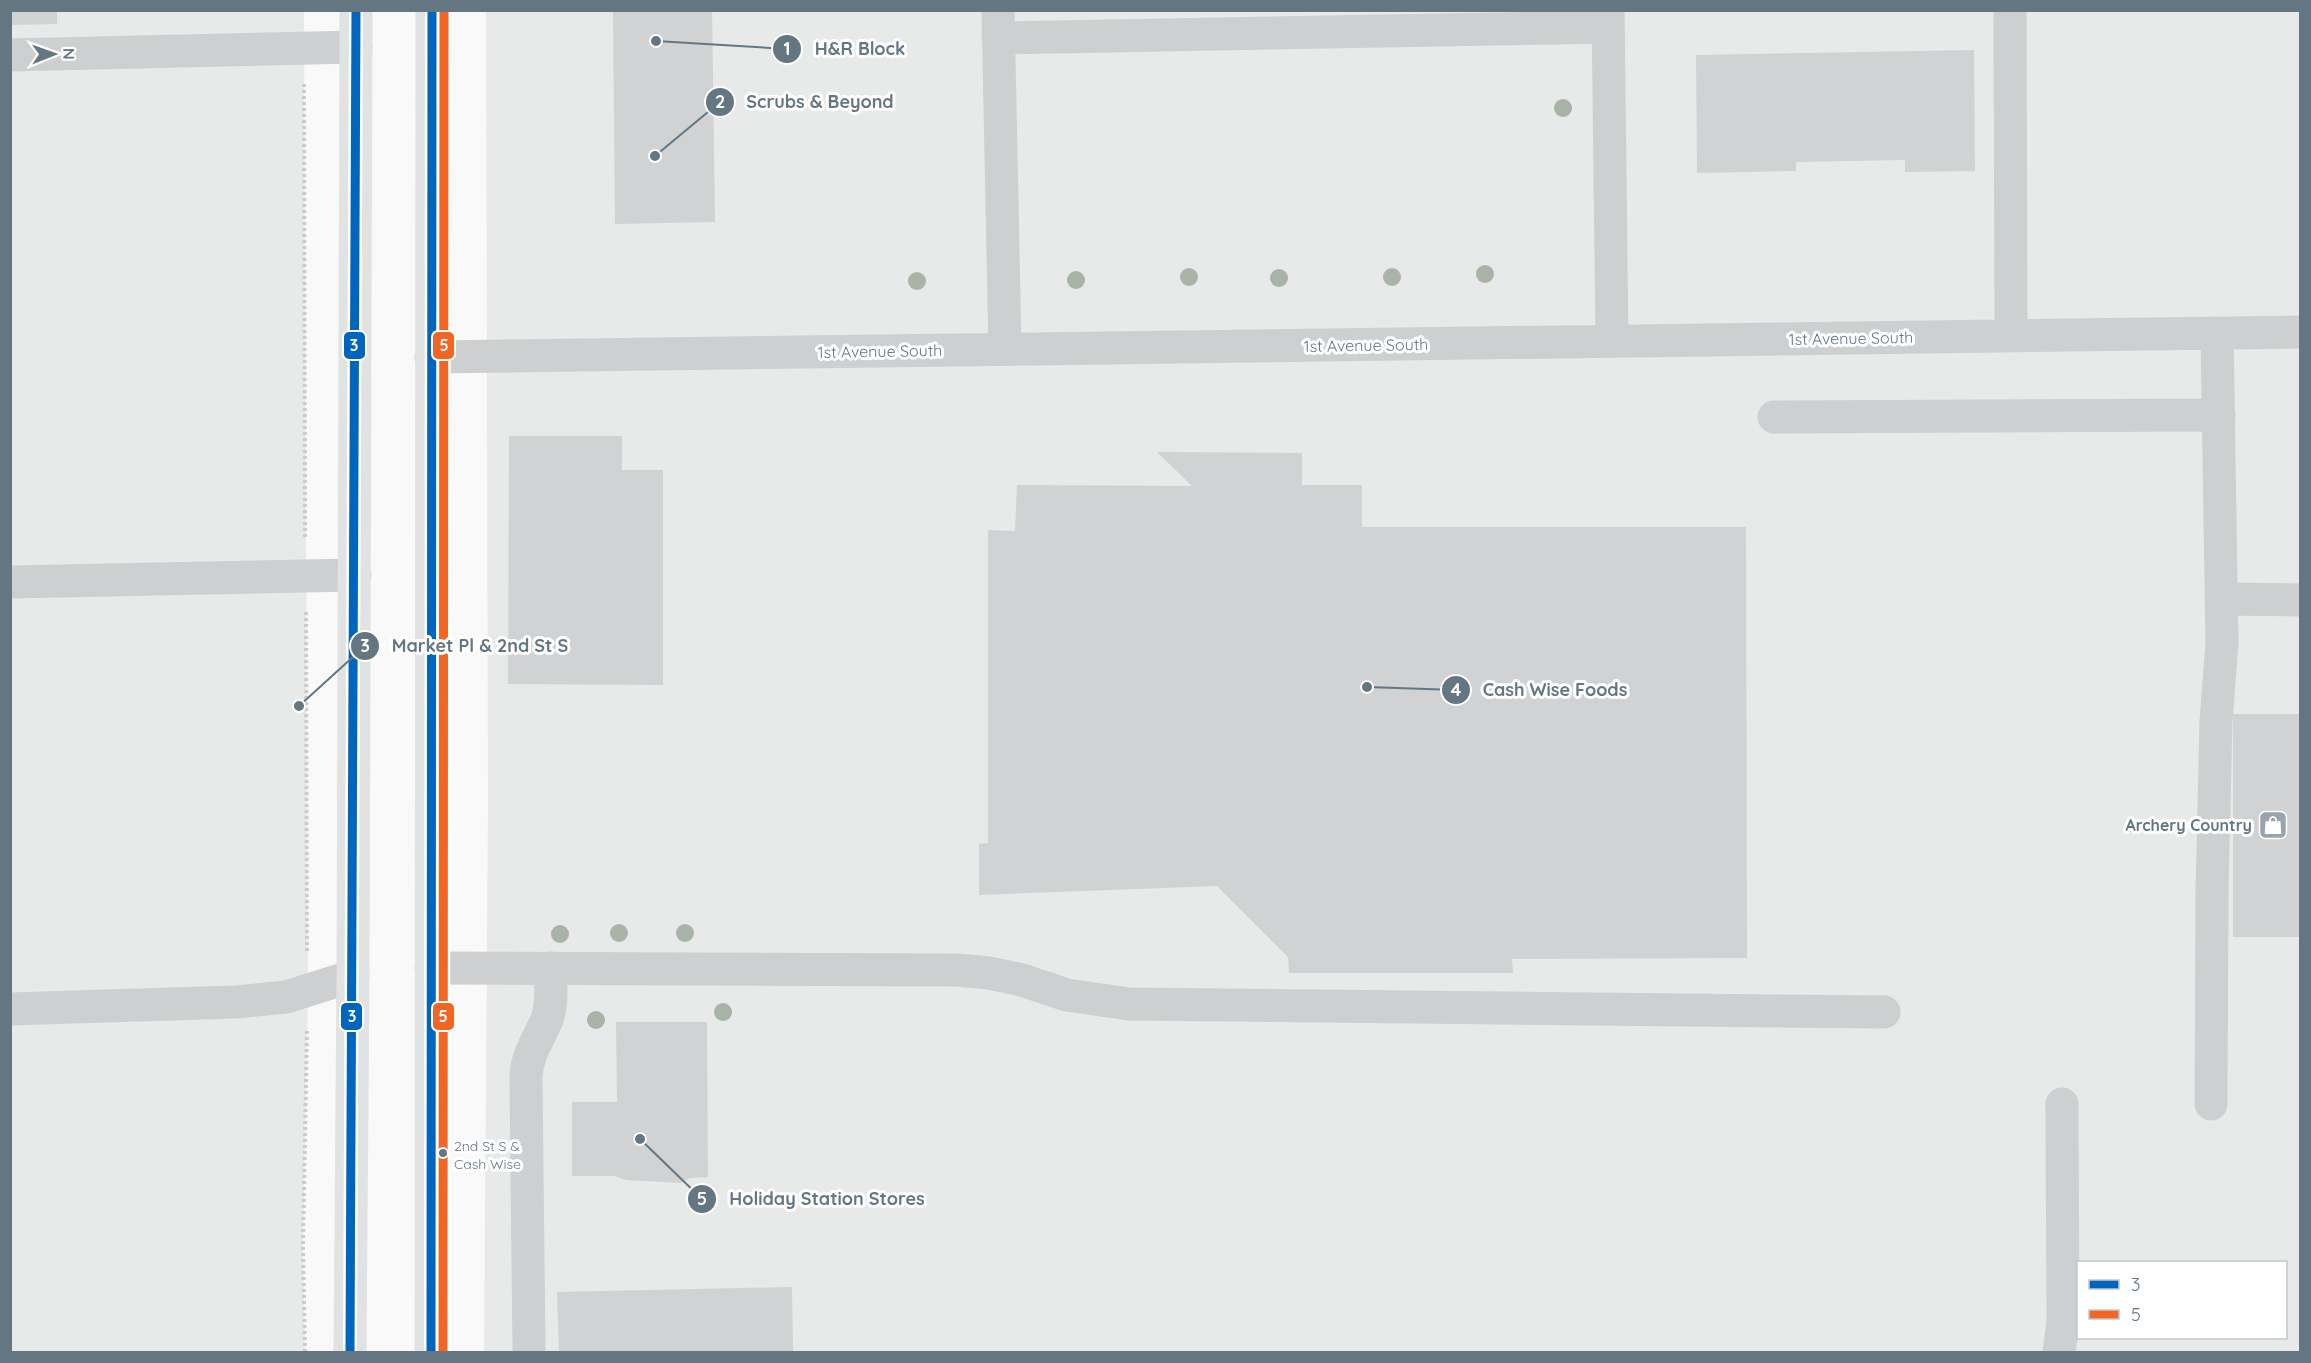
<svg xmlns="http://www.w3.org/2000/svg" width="2311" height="1363" font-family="Quicksand,sans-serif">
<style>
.built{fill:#e8e9e9;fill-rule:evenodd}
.building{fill:#d0d2d3}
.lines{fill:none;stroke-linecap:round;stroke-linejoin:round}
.path{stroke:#cbcccd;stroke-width:4;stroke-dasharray:3 3;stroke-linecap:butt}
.minor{stroke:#cecfd0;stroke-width:33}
.highway{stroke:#e1e2e2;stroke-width:33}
.bus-1-casing{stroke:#fff;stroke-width:14}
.bus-2-casing{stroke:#fff;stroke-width:14}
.bus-1{stroke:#0065bd;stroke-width:9}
.bus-2{stroke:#f26522;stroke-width:9}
.tree{fill:#a9b3a7}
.bus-dot{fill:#657683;stroke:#fff;stroke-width:2}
.labels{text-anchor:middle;stroke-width:6;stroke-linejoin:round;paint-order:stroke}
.bus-label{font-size:14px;fill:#657683;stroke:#fff;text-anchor:start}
.street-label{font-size:16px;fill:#657683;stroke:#fff}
.poi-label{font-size:16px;font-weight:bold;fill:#657683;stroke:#fff;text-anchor:end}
.leader{fill:none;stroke:#657683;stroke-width:2}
.callout-dot{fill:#657683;stroke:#fff;stroke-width:2}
.mark-label{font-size:18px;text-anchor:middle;font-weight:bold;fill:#fff}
.callout-label{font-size:18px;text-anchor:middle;font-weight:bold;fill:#657683;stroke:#fff;stroke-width:6;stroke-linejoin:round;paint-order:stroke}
.line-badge{stroke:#fff;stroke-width:2}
.badge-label{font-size:16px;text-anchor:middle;font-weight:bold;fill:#fff}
</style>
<rect width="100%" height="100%" fill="#f9f9f9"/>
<path class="built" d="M10,11h294l4,981 -5,253 2,107h-294z
M486,11h1814v1341h-1816l4,-549zM2078,1262h208v76h-208z"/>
<path class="building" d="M10,10h47v14l-47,1z
M613,10h99l3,212 -100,2z
M1974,50l1,121 -70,1v-12l-109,2v9l-99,2 -1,-118z
M509,436h113v34h41v215l-155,-1z
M1157,452l145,1v32h60v42h384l1,431 -235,1 1,14h-224l-1,-16 -71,-71 -238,9v-51l9,-1v-313l27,1 2,-46 175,1z
M2233,714h67v223h-67z
M616,1022h91l1,155 -18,1 -9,5 -55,-3 -11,-4h-43v-74h45z
M792,1287l1,65h-234l-2,-60z"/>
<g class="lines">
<path class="path" d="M304,84l1,455
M306,612l1,341
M305,1352l-2,-107 4,-216"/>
<path class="minor" d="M998,10l7,339
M1608,10l4,331
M2010,10l1,326
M998,38l610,-11
M10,55l346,-8
M431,357l1869,-25
M1774,417l445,-2
M10,582l345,-7
M2221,599l79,1
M431,968l526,2 32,3 33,7 45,15 62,9 755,8
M10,1009l226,-7 50,-5 67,-21
M2211,1104l1,-212 4,-171 6,-78 -5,-310
M529,1352l-3,-276c1,-22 13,-37 21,-57 6,-15 3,-34 4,-51
M2059,1352l4,-29 -1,-219"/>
<path class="highway" d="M350,1352l3,-376 3,-966
M431,1352l1,-1342"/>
<g class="bus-1-casing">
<path id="bus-1" d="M350,1352l6,-1342
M431,1352l1,-1342"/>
</g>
<g class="bus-2-casing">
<path id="bus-2" d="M443,1352l1,-1342"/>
</g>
<use href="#bus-1" class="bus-1"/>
<use href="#bus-2" class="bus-2"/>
</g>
<g class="tree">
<circle cx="1563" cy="108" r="9"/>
<circle cx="1485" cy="274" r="9"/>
<circle cx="1189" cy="277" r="9"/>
<circle cx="1392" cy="277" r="9"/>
<circle cx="1279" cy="278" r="9"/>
<circle cx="1076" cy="280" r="9"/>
<circle cx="917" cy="281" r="9"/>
<circle cx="619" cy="933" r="9"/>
<circle cx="685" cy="933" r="9"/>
<circle cx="560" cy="934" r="9"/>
<circle cx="723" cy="1012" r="9"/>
<circle cx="596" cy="1020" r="9"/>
</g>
<defs>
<g id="shop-square" transform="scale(1.5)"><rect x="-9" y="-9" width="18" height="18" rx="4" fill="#99a4ac" stroke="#fff"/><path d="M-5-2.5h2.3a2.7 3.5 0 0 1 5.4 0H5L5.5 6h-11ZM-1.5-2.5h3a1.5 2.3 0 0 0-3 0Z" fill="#fff"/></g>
</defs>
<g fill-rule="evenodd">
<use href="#shop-square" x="2273" y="825"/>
</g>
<circle class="bus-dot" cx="443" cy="1153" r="5"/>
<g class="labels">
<g class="bus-label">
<text x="454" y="1151">2nd St S &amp;<tspan x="454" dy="18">Cash Wise</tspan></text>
</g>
<g class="street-label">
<text transform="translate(1851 338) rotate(-1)" y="6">1st Avenue South</text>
<text transform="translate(1366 345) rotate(-1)" y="6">1st Avenue South</text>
<text transform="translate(880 351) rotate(-1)" y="6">1st Avenue South</text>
</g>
<g class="poi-label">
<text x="2252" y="831">Archery Country</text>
</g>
</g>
<path class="leader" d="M656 41L787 49M655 156L720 102M299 706L365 646M1367 687L1456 690M640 1139L702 1199"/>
<g class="callout-dot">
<circle cx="656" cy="41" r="6"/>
<circle cx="655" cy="156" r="6"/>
<circle cx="299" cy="706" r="6"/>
<circle cx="1367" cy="687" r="6"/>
<circle cx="640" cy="1139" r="6"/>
<circle cx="787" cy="49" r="15"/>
<circle cx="720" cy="102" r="15"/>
<circle cx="365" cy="646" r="15"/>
<circle cx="1456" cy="690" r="15"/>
<circle cx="702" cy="1199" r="15"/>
</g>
<g class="mark-label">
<text x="787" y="55">1</text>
<text x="720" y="108">2</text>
<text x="365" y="652">3</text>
<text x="1456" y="696">4</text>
<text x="702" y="1205">5</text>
</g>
<g class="callout-label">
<text x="860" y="55">H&amp;R Block</text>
<text x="820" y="108">Scrubs &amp; Beyond</text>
<text x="480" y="652">Market Pl &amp; 2nd St S</text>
<text x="1555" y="696">Cash Wise Foods</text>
<text x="827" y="1205">Holiday Station Stores</text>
</g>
<g class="line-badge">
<rect x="343" y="331" width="23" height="29" rx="6" fill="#0065bd"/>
<rect x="432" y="331" width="23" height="29" rx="6" fill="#f26522"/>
<rect x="340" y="1002" width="23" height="29" rx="6" fill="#0065bd"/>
<rect x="432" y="1002" width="23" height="29" rx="6" fill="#f26522"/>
</g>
<g class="badge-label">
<text x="354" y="351">3</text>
<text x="444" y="351">5</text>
<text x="352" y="1022">3</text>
<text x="443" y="1022">5</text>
</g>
<rect width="2311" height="1363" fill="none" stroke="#657683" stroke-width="24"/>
<rect x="2077" y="1261" width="210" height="78" fill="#ffffff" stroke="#c1c8cd" stroke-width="1.5"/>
<rect x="2089" y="1280" width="30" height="9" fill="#0065bd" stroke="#c1c8cd" stroke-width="1.5"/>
<text x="2131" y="1291" font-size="18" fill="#657683">3</text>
<rect x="2089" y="1310" width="30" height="9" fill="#f26522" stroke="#c1c8cd" stroke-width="1.5"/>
<text x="2131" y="1321" font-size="18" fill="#657683">5</text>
<g transform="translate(54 54) rotate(89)" stroke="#ffffff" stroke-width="4.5" paint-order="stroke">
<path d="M0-4.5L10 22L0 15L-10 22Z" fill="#657683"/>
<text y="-9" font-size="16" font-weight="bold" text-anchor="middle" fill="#657683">N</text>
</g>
</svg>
